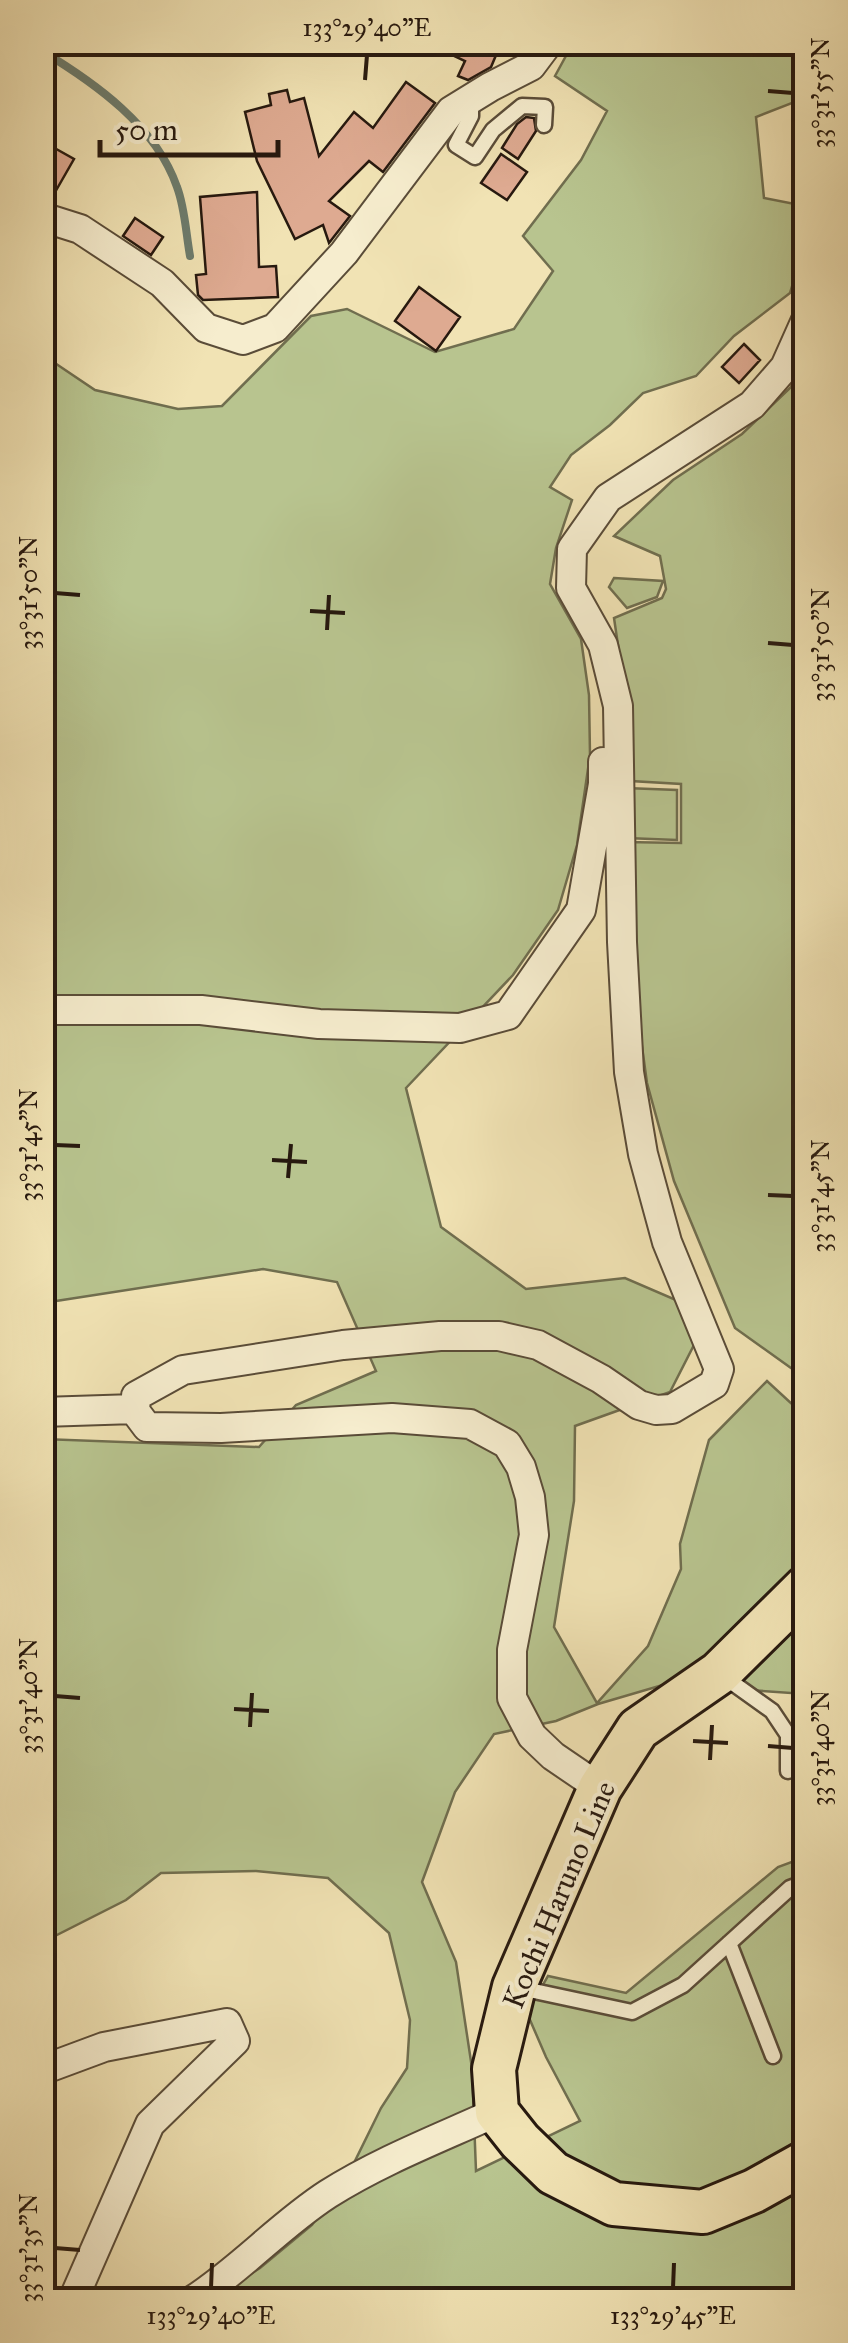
<svg xmlns="http://www.w3.org/2000/svg" width="848" height="2343" font-family="'IM FELL Great Primer',serif">
<style>
.green{fill:#b8c48f;stroke:#706e4f;stroke-width:2.5}
.lines{fill:none;stroke-linecap:round;stroke-linejoin:round}
.stream{stroke:#6d7c6d;stroke-width:8}
.building{fill:#deaa91;stroke:#27190f;stroke-width:2.5}
.service-casing{stroke:#5a4c38;stroke-width:19}
.minor-casing{stroke:#5a4c38;stroke-width:32}
.primary-casing{stroke:#27190f;stroke-width:48}
.service{stroke:#f6edce;stroke-width:14}
.minor{stroke:#f6edce;stroke-width:28}
.primary{stroke:#f1e3b4;stroke-width:42}
.ticks{fill:none;stroke:#27190f;stroke-width:4}
.labels{text-anchor:middle;stroke-width:8;stroke-linejoin:round;paint-order:stroke}
.street-label{font-size:30px;fill:#27190f;stroke:#f6edce}
.neatline{fill:none;stroke:#27190f;stroke-width:4}
.ticks-label{font-size:25px;text-anchor:middle;fill:#27190f}
</style>
<rect width="100%" height="100%" fill="#f1e3b4"/>
<filter id="stains"><feTurbulence type="fractalNoise" baseFrequency=".002" numOctaves="4"/><feColorMatrix values="0 0 0 0 .2 0 0 0 0 .09 0 0 0 0 .02 0 0 0 .5 -.17"/></filter>
<radialGradient id="worn" r=".72"><stop offset=".6" stop-color="#630" stop-opacity="0"/><stop offset="1" stop-color="#630" stop-opacity=".3"/></radialGradient>
<path class="green" d="M573,43h232v55l-49,19 8,81 41,8 -4,50 -11,37 -56,43 -38,40 -53,17 -33,32 -39,30 -21,32 22,13 -16,48 -6,36 31,55 8,56 1,60 -13,90 -19,65 -45,65 -107,113 35,139 85,62 99,-11 51,22 21,39 -27,53 -95,34 -1,75 -20,126 43,76 51,-57 33,-77 -1,-25 29,-104 58,-59 38,35v278l-139,-10 -68,20 -42,17 -62,13 -39,58 -33,90 34,80 16,106 4,103 104,-50 -34,-64 -19,-44 21,-37 78,17 152,-126 27,-10v443h-596l51,-32 52,-43 37,-52 32,-65 26,-40 3,-48 -21,-87 -61,-55 -72,-7 -95,2 -35,27 -83,42v-503l216,8 37,-42 80,-34 -39,-89 -74,-13 -220,34v-948l52,35 83,19 44,-3 89,-90 36,-7 88,43 79,-23 39,-58 -30,-35 58,-76 26,-49 -52,-35z
M805,347v1031l-70,-50 -61,-147 -27,-98 -14,-102 -7,-139 55,1v-59l-50,-3 -4,-75 -13,-88 48,-20 4,-9 -6,-33 -46,-20 59,-56 69,-46 49,-47z
M614,578l49,3 -6,16 -30,11 -18,-21z
M625,788l52,2v50l-51,-2z"/>
<g class="lines">
<path class="stream" d="M42,51c53,32 114,75 135,136 8,21 9,47 13,69"/>
</g>
<path class="building" d="M425,42h62l12,6 -8,19 -23,13 -10,-4 7,-15z
M406,82l29,21 -52,69 -14,-11 -40,40 21,15 -21,27 -6,-18 -28,14 -38,-78 -12,-49 26,-7 -2,-11 18,-4 3,12 14,-4 15,58 35,-44 19,16z
M526,117l8,1 2,13 -18,28 -16,-11 15,-24z
M42,141l32,18 -24,42 -8,-1z
M501,154l26,18 -20,28 -26,-17z
M257,192l2,75 17,-1 2,31 -75,3 -5,-5 -2,-20 10,-1 -6,-77z
M135,218l28,19 -12,18 -28,-19z
M419,287l41,30 -24,34 -41,-30z
M744,344l16,16 -21,23 -17,-16z"/>
<g class="lines">
<g class="service-casing">
<path id="service" d="M471,99v17l-15,29 19,12 18,-27 29,-24 23,1 -1,18
M723,1676l49,35 16,24v36
M729,1943l44,113
M520,1988l112,24 51,-27 107,-97 16,-6"/>
</g>
<g class="minor-casing">
<path id="minor" d="M42,217l38,12 82,54 44,45 37,12 32,-12 69,-75 107,-142 39,-24 41,-21 18,-24
M42,1010h159l118,14 141,4 48,-13 73,-105 22,-126v-22
M42,1412l93,-3
M600,1788l-47,-32 -21,-20 -20,-38v-48l22,-115 -4,-38 -9,-30 -14,-23 -37,-20 -78,-6 -171,10 -74,-1 -12,-16 1,-15 47,-26 160,-25 97,-9h59l39,9 63,34 38,26 17,5 16,-1 42,-25 5,-15 -52,-127 -24,-88 -14,-82 -7,-130 -4,-236 -15,-61 -32,-57 1,-39 36,-51 144,-93 33,-38 21,-47
M42,2070l62,-23 123,-24 8,18 -85,83 -77,176
M193,2300c48,-31 87,-75 135,-106 52,-33 112,-56 169,-82"/>
</g>
<g class="primary-casing">
<path id="primary" d="M806,1587l-87,86 -81,56 -38,59 -86,199 -20,82 3,43 23,29 33,32 61,31 89,8 51,-21 52,-29"/>
</g>
<use href="#service" class="service"/>
<use href="#minor" class="minor"/>
<use href="#primary" class="primary"/>
</g>
<path class="ticks" d="M365,80l2,-25M768,91l25,2M55,593l25,2M310,611l35,2M327,630l2,-35M768,643l25,2M55,1145l25,1M272,1160l35,2M288,1178l3,-34M768,1195l25,1M55,1696l25,2M234,1709l35,2M250,1727l2,-34M693,1741l35,2M768,1746l25,2M710,1760l2,-35M55,2248l25,2M211,2288l1,-25M673,2288l1,-25"/>
<g class="labels">
<g class="street-label">
<text transform="translate(559 1895) rotate(-67)" y="10">Kochi Haruno Line</text>
</g>
</g>
<rect width="848" height="2343" fill="none" stroke="#f1e3b4" stroke-width="110"/>
<path d="M100 140v15h178v-15" fill="none" stroke="#27190f" stroke-width="5"/>
<text x="115" y="140" font-size="30" fill="#27190f" stroke="#f6edce" stroke-width="8" paint-order="stroke">50 m</text>
<rect x="55" y="55" width="738" height="2233" class="neatline"/>
<g class="ticks-label">
<text x="367" y="36">133°29'40"E</text>
<text transform="translate(820 93) rotate(-90)" y="9">33°31'55"N</text>
<text transform="translate(28 593) rotate(-90)" y="9">33°31'50"N</text>
<text transform="translate(820 645) rotate(-90)" y="9">33°31'50"N</text>
<text transform="translate(28 1145) rotate(-90)" y="9">33°31'45"N</text>
<text transform="translate(820 1196) rotate(-90)" y="9">33°31'45"N</text>
<text transform="translate(28 1696) rotate(-90)" y="9">33°31'40"N</text>
<text transform="translate(820 1748) rotate(-90)" y="9">33°31'40"N</text>
<text transform="translate(28 2248) rotate(-90)" y="9">33°31'35"N</text>
<text x="211" y="2324">133°29'40"E</text>
<text x="673" y="2324">133°29'45"E</text>
</g>
<rect width="100%" height="100%" filter="url(#stains)"/>
<rect width="100%" height="100%" fill="url(#worn)"/>
</svg>
